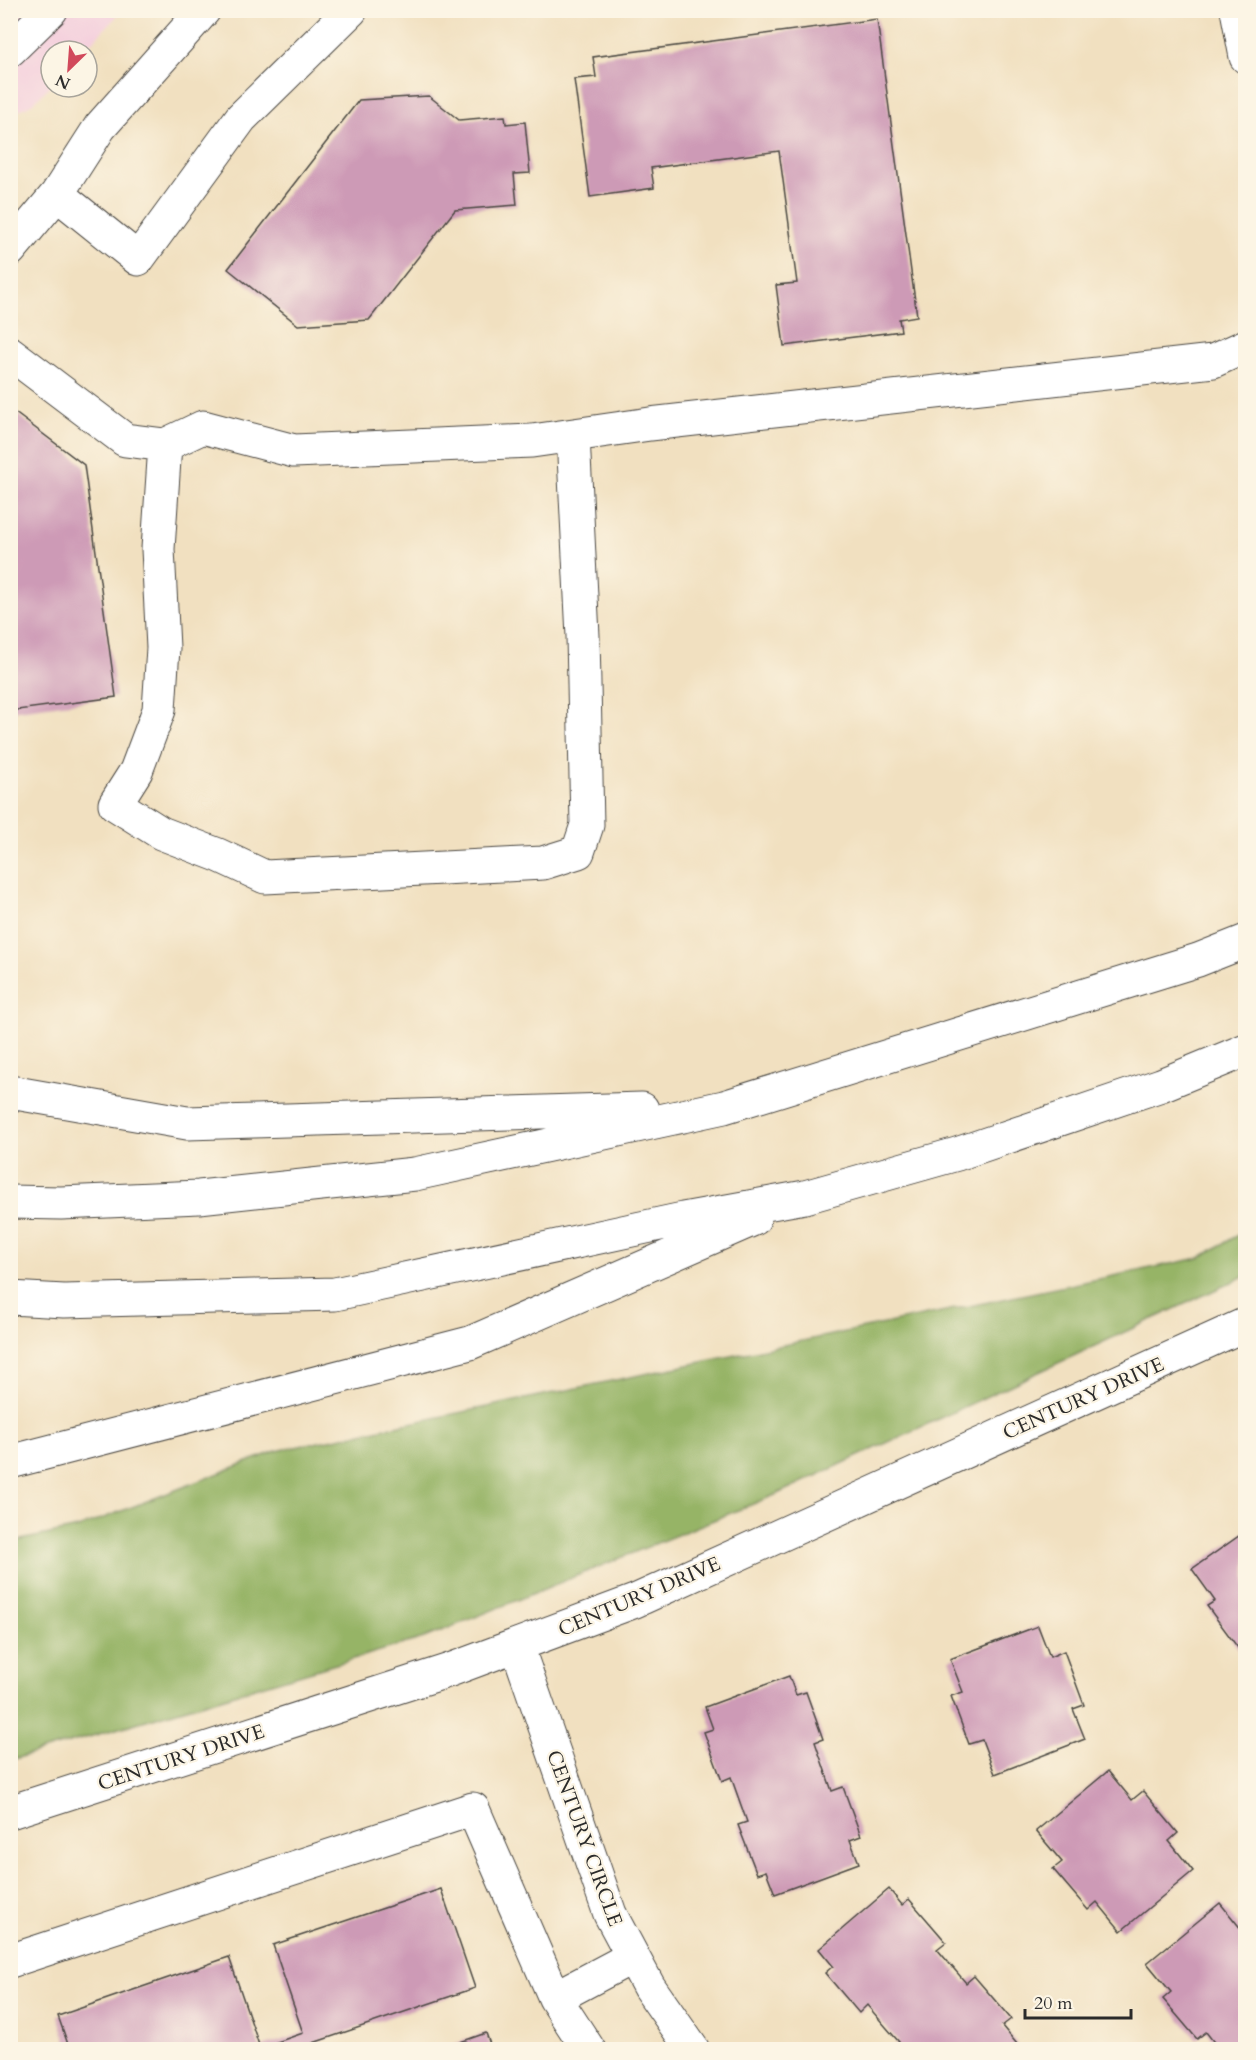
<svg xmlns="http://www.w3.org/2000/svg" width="1256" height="2060" font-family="Cardo,serif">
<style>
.built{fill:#f4cfdd}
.forest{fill:#96b466;stroke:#607048;stroke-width:1.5}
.building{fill:#cd9ab6}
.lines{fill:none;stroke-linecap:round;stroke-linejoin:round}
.minor-casing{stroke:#494641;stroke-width:35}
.highway-casing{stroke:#494641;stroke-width:35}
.minor{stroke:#fff;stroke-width:33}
.highway{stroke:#fff;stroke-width:33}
.labels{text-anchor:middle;stroke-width:4.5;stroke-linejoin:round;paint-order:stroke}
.street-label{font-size:20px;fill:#2b2b2b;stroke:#fcf5e5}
</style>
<rect width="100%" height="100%" fill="#fcf5e5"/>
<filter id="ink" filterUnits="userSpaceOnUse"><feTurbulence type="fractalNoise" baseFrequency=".0167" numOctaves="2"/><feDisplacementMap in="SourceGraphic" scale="12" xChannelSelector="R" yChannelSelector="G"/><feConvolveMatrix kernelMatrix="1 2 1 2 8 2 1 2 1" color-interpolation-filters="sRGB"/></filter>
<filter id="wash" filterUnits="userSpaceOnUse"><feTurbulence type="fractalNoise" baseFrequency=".008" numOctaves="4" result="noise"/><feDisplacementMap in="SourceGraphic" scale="24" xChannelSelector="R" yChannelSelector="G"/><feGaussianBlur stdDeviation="1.35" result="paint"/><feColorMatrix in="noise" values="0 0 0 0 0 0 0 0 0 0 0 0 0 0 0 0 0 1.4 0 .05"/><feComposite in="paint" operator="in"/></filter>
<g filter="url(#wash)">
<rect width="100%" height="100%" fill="#f1e0c0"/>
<path class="built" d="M11,11h111l-39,40h-32v34l-18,18 -22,12z"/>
<path class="forest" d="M1245,1231v45l-470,219 -351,143 -413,122v-218l67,-14 198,-77 923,-193z"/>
<g id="blocks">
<path class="building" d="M877,19l40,297 -18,3 2,12 -117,15 -8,-61 21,-2 -18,-132 -128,17 3,20 -64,9 -16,-118 22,-2 -3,-20z
M429,96l30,24 46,-4 1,8 19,-2 5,51 -16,1 3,31 -62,5 -86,110 -71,5 -70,-56 131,-169z
M10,409l74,56 32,232 -106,14z
M1246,1531v117l-5,4 -34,-46 8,-5 -23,-32z
M1038,1626l12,31 14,-6 20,54 -11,4 12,30 -90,35 -13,-34 -13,4 -18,-48 12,-4 -13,-33z
M789,1676l7,19 10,-3 17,47 -8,3 17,49 11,-4 18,49 -11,4 9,23 -84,31 -9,-23 -9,3 -19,-49 9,-3 -16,-45 -9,4 -18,-49 9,-3 -8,-22z
M1108,1771l24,29 11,-9 35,42 -9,8 24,30 -72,60 -24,-29 -9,8 -35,-41 9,-7 -26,-31z
M441,1889l34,99 -162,55 3,7h-246l-12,-34 171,-59 31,91 43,-15 -30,-88z
M889,1889l13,16 7,-6 37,43 -9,7 29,34 8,-7 37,43 -9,7 15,18 -7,6h-120l9,-8 -32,-37 -8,8 -34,-40 8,-7 -14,-17z
M1220,1903l22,27 4,-2v122h-26l-14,-18 -9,7 -34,-40 8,-7 -24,-29z
M486,2033l6,17h-51l-1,-1z"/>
</g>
</g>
<g filter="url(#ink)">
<use href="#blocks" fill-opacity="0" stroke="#494641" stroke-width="1.5"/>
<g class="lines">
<g class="minor-casing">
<path id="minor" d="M1237,10l9,47
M10,50l41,-40
M57,194l81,65 103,-141 110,-108
M10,250l47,-56 43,-67 104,-117
M10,353l115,87 40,5 38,-18 91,24 238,-10 118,-17 563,-63 33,-15
M165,445l-7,104 5,99 -4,62 -23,61 -21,33 46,29 57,22 47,22 278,-14 35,-11 9,-27 -4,-189 -10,-200
M517,1646l93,268 39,73 44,63
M10,1812l440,-142 185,-69 611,-277
M10,1961l463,-152 82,189
M589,2050l-34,-52 77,-41"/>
</g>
<g class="highway-casing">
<path id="highway" d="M10,1092l177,31 455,-14
M10,1202l51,1 138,-6 216,-23 309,-67 474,-147 48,-19
M10,1298l54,3 271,-7 348,-75 122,-22 152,-43 204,-69 85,-35
M10,1462l460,-119 284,-124"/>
</g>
<use href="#minor" class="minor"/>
<use href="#highway" class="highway"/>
</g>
</g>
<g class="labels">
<g class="street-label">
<text transform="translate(1083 1398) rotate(-24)" y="7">CENTURY DRIVE</text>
<text transform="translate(639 1596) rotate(-23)" y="7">CENTURY DRIVE</text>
<text transform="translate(181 1757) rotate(-18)" y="7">CENTURY DRIVE</text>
<text transform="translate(585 1838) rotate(70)" y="7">CENTURY CIRCLE</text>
</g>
</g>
<rect width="1256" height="2060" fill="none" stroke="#fcf5e5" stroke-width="36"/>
<g transform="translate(69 69) rotate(205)"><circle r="28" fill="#fcf5e5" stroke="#a8a49b" stroke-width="1.5"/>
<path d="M0-4.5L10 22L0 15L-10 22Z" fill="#d1495b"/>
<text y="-9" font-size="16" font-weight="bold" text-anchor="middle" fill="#2b2b2b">N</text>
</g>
<path d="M1025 2009v9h106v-9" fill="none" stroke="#2b2b2b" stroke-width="3"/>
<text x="1034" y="2009" font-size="18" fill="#2b2b2b" stroke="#fcf5e5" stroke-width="4.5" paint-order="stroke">20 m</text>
</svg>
